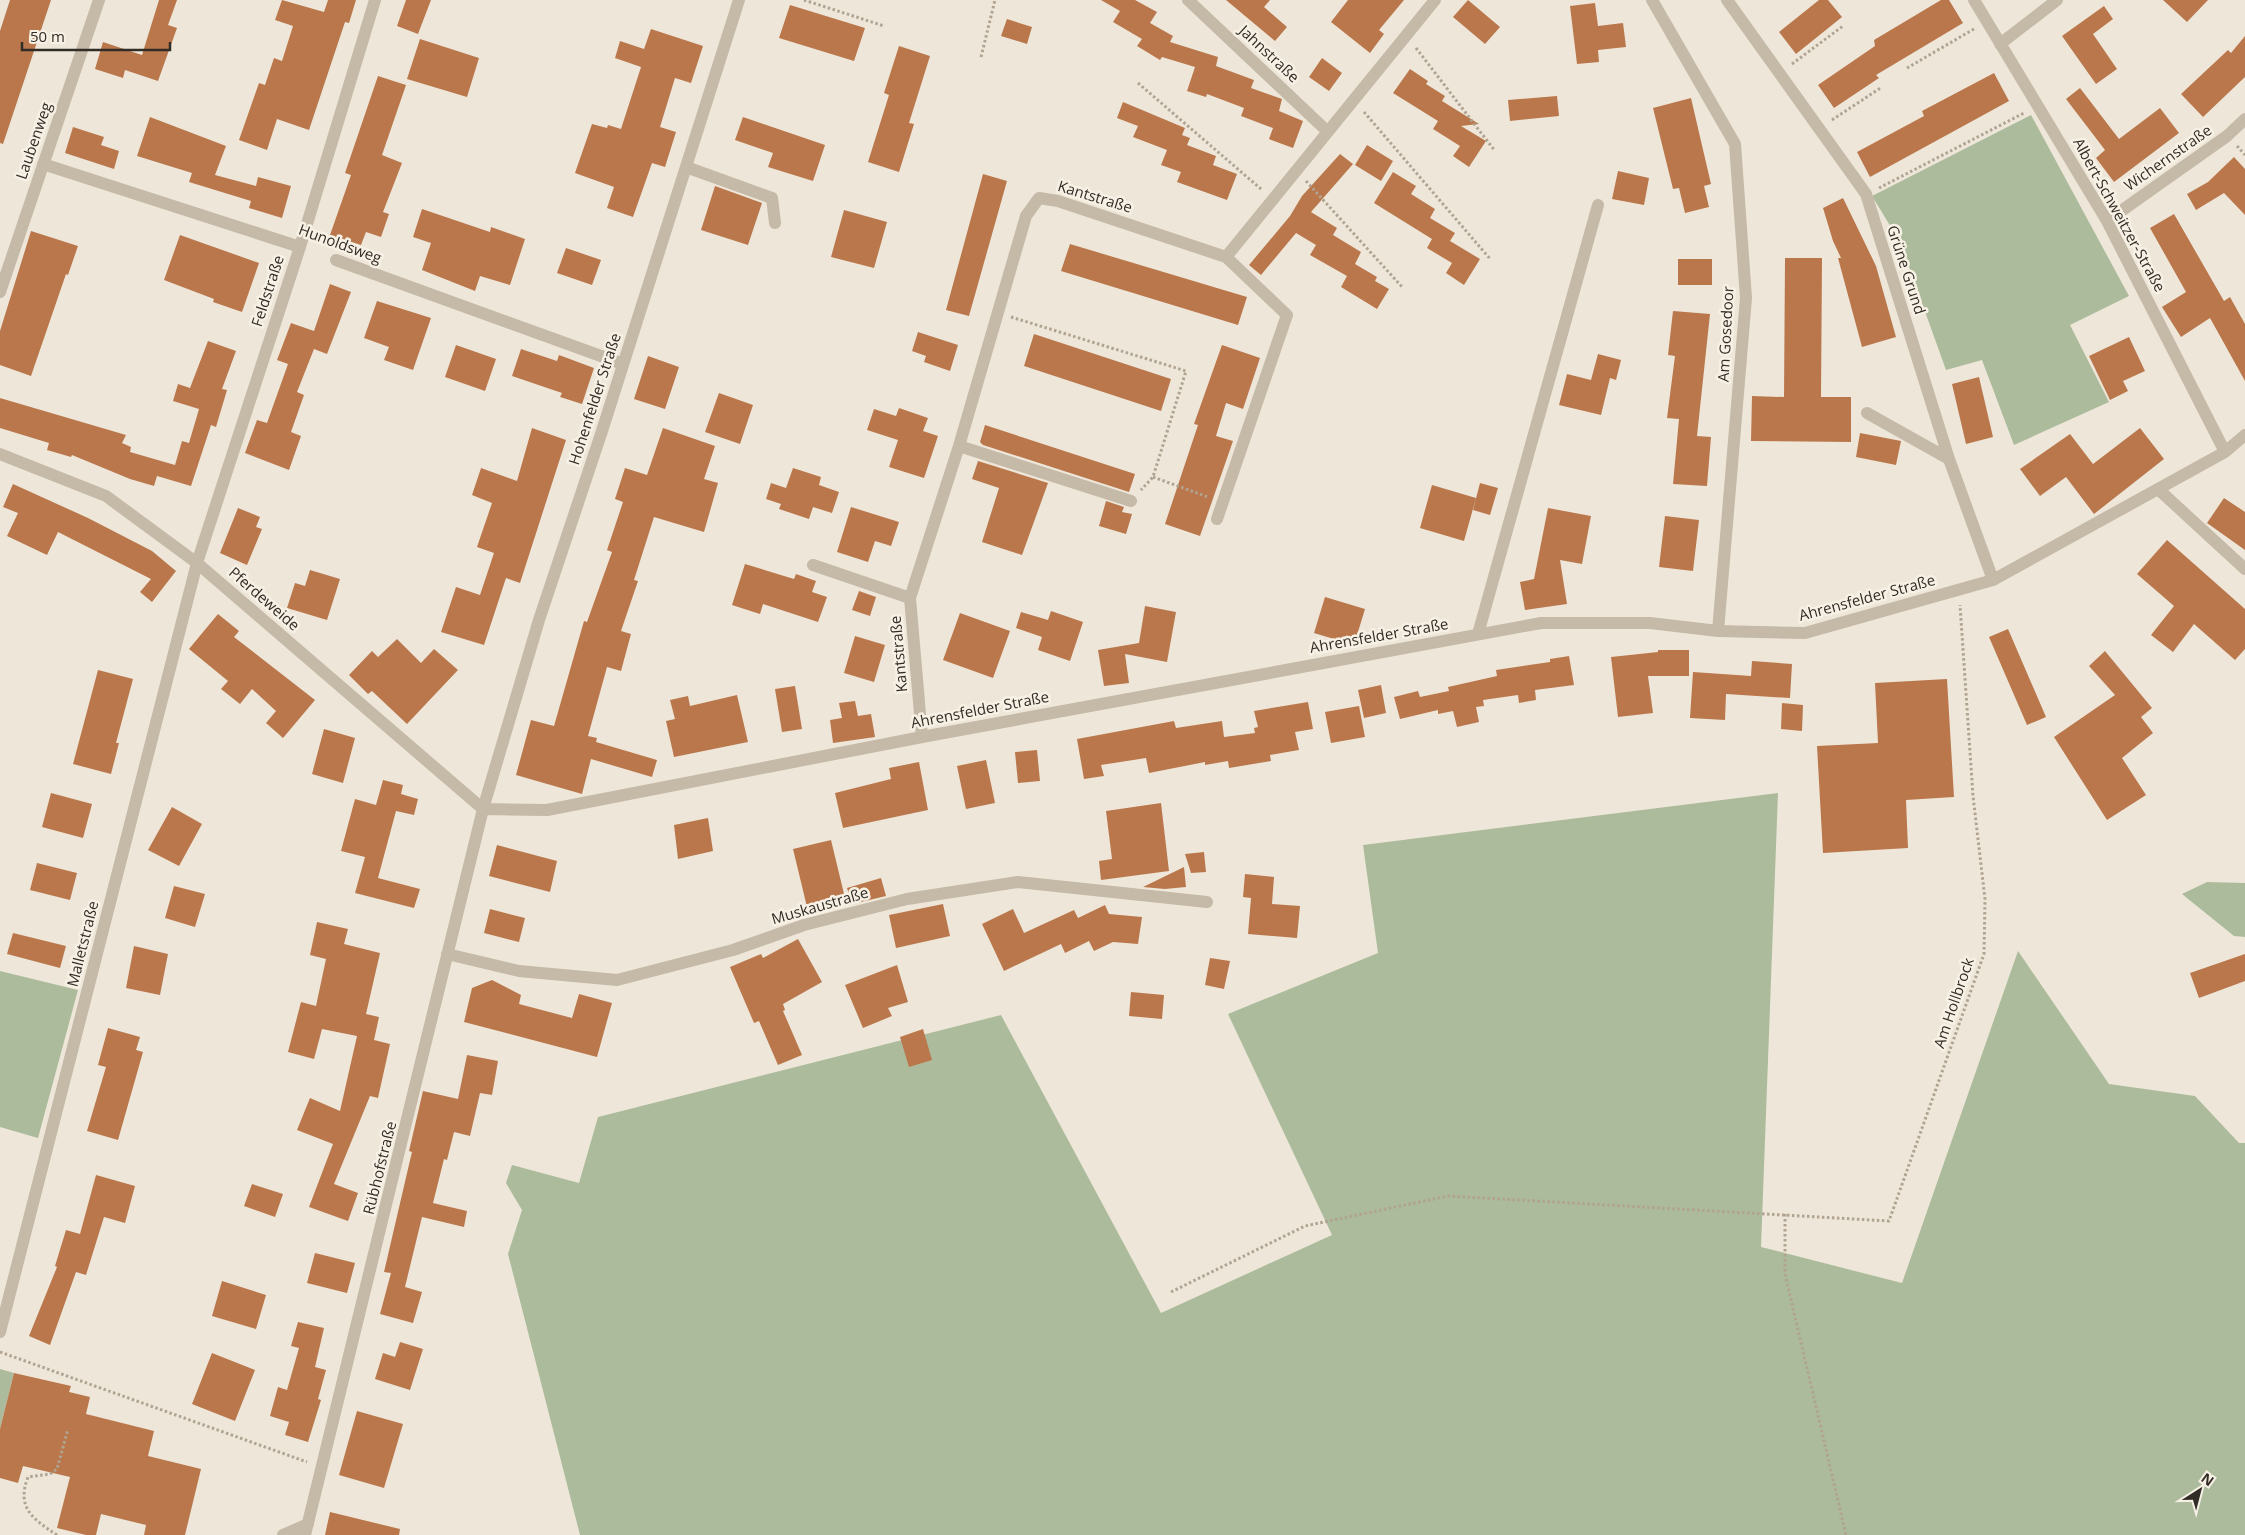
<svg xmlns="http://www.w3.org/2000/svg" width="2245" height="1535" font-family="'Open Sans',sans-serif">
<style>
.green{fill:#acbb9b}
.building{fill:#ba774c}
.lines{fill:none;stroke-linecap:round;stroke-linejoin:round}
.path{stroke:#b0a391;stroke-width:3;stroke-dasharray:2.5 2.5;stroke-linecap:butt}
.minor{stroke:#c5b9a7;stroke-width:12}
.labels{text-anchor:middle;stroke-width:5;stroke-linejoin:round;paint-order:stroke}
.street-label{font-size:15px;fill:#322c26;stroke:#f7f1e5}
</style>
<rect width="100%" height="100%" fill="#eee7d9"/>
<path class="green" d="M2031,115l98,181 -59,29 39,77 -95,43 -32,-85 -36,10 -46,-128 -28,-46z
M1778,793l-17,454 141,36 116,-332 91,133 86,12 44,47h6v392h-1665l-72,-281 14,-44 -16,-27 6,-18 67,18 19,-66 403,-102 160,298 171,-78 -104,-221 150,-61 -15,-108z
M2207,882l38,1v54l-11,-1 -52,-42z
M0,971l78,19 -40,148 -38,-11z
M0,1369l14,4 -14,56z"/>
<path class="building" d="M10,0h41l-48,144 -3,-1v-112z
M159,0h18l-9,25 9,3 -19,53 -33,-11 -2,8 -28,-9 8,-27 39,13z
M282,0l42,12 4,-12h28l-7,23 -4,-1 -36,108 -32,-11 -10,31 -28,-10 20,-57 6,2 9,-27 8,3 11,-35 -18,-6z
M406,0h25l-13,34 -21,-8z
M1101,0h34l22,12 -7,11 23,13 -3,6 48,15 -2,9 38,14 -3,8 31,11 -3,12 24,10 -10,27 -24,-9 4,-11 -32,-12 3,-8 -37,-14 -1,3 -19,-6 8,-24 -33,-10 -2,3 -23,-14 5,-7 -29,-17 7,-11z
M1226,0h44l-6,7 23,20 -12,14z
M1348,0h56l-25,30 5,4 -14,19 -39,-31z
M1468,0l32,27 -15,17 -32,-27z
M1819,0h9l14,17 -46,37 -17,-22z
M1941,0h8l14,23 -87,52 3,3 -45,30 -16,-23 57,-39 -1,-6z
M2163,0h45l-21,22z
M1595,3l3,23 25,-3 3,24 -28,3 1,12 -22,2 -7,-58z
M790,5l75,23 -11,33 -75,-23z
M2104,6l9,13 -20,15 24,35 -21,15 -34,-48z
M1007,19l25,8 -5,17 -26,-8z
M651,29l52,17 -12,37 -16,-5 -15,49 16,5 -11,35 -13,-4 -19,54 -26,-9 7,-21 -39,-14 17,-49 15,4 1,-3 13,4 20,-62 -26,-9 5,-17 24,8z
M2245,36v41l-42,40 -22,-23 47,-44 3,3z
M420,39l59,19 -12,39 -60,-18z
M899,46l31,10 -21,67 5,1 -15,48 -31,-10 21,-67 -5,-2z
M1322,58l20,15 -13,18 -20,-14z
M1410,69l18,12 -2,3 19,12 -3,5 37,23 -18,2 25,15 -17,26 -16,-11 7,-10 -27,-17 5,-8 -45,-28z
M1994,73l15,28 -139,76 -13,-25 67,-36 -2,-5z
M378,76l28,9 -24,70 20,8 -19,49 6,2 -8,23 -15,-5 -5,13 -31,-10 21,-60 -6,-2z
M2080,88l39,51 41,-31 19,25 -65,49 -18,-24 9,-8 -39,-51z
M1557,96l2,20 -49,5 -2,-21z
M1691,98l20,86 -7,2 5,21 -24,6 -6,-25 -6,1 -20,-81z
M1123,102l62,26 -3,7 8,3 -3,7 29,11 -3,9 24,9 -10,26 -50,-18 4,-10 -20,-7 6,-15 -34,-13 5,-11 -21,-8z
M150,117l76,29 -11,29 41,11 2,-9 33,9 -9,32 -33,-10 2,-7 -62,-19 3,-9 -55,-17z
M743,117l82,28 -12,36 -45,-14 5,-14 -38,-13z
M73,127l31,10 -3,8 18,6 -5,18 -49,-16z
M1367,145l26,16 -12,20 -26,-16z
M1340,154l13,10 -42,48 26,16 -4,7 28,17 -6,12 22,13 -2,4 14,8 -12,20 -36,-22 6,-11 -37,-21 6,-10 -20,-12 -35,42 -12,-10 41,-49 12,-20z
M2234,157l11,12v46l-21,-22 -28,17 -9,-16 21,-12z
M1618,171l31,7 -5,27 -32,-6z
M1393,172l23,14 -5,8 24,15 -5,9 25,15 -5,8 30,18 -16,26 -18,-12 6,-10 -25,-15 5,-9 -58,-36z
M983,174l24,7 -38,135 -23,-6z
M715,186l47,17 -14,42 -47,-15z
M1843,198l33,68 20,71 -34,10 -24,-89h3l-8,-17 -10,-33z
M422,209l68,23 1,-5 34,12 -15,46 -30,-9 -5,15 -53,-21 9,-27 -18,-6z
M844,210l43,12 -13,46 -43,-11z
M2174,214l50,87 6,-4 15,27v57l-35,-63 -29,19 -19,-30 24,-15 -36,-64z
M31,231l47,15 -10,29 -2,-1 -35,102 -31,-11v-34z
M180,235l79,28 -17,49 -29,-10 1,-3 -50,-19z
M1070,244l177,53 -9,28 -177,-54z
M566,248l35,12 -9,25 -35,-12z
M1785,258h37l-1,139h30v45l-100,-1 1,-45 32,1z
M1678,259h34v26h-34z
M330,284l21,8 -24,62 -13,-5 -17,43 7,3 -13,37 10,4 -12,34 -44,-17 12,-33 10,3 21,-59 -11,-4 14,-37 23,8z
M377,301l54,17 -18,52 -29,-10 5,-13 -25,-9z
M1673,311l37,3 -13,122 14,1 -4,49 -34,-2 6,-65 -12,-1 8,-62 -7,-1z
M918,332l40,13 -8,26 -26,-9 2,-6 -14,-5z
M1034,334l137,45 -10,32 -137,-45z
M2129,337l16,34 -22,10 5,10 -18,9 -21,-44z
M208,341l28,10 -14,38 5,1 -11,37 -5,-2 -20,61 -34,-10 -3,10 -24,-7 -58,-24 -1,2 -24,-7 2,-7 -49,-15v-30l126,37 -4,8 9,4 -1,5 45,13 7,-24 7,2 10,-34 -26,-8 5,-17 12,4z
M456,345l40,14 -11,32 -40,-14z
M1222,345l38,13 -17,51 -17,-6 -10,33 17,5 -33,95 -35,-12 33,-99 -4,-1z
M521,349l36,12 2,-6 35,13 -12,36 -22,-7 2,-4 -50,-17z
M1598,354l23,6 -5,20 -6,-2 -9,37 -42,-10 8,-31 24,6z
M648,356l31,11 -14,42 -31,-10z
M1979,377l14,60 -27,7 -14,-60z
M719,393l34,12 -13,39 -35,-12z
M899,408l29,10 -5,13 15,5 -14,42 -35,-11 9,-27 -31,-10 7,-21 22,7z
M985,425l150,49 -6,18 -146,-47 -3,-3z
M532,428l34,12 -46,143 -14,-5 -22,67 -43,-13 15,-45 24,8 14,-42 -17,-6 15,-44 -20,-8 9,-27 36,13z
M663,428l52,18 -11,33 14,4 -14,49 -50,-15 -20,63 4,1 -17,50 10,3 -10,37 -14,-4 -19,69 9,2 -1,4 61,18 -5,17 -61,-18 -9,35 -66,-19 15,-55 23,6 30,-105 3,1 25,-70 -5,-2 16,-48 -8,-3 10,-31 22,7z
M2140,428l24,31 -70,55 -28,-37 -26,19 -20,-27 50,-35 23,30z
M1860,433l41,8 -5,24 -40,-8z
M978,461l70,22 -26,72 -40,-13 17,-54 -27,-9z
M793,468l28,9 -2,8 20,7 -7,21 -19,-6 -4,12 -30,-10 2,-5 -15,-5 5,-16 15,5z
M1480,483l18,5 -8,27 -17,-5z
M13,484l75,34 64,33 24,20 -24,31 -12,-10 11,-13 -93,-47 -11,23 -40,-19 11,-23 -15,-6z
M1432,485l44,13 -12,43 -44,-13z
M2224,498l21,14v38l-38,-27z
M1106,501l18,6 -2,5 10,2 -6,20 -27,-8z
M851,507l48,15 -8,24 -16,-5 -7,21 -31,-10z
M238,508l22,9 -4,10 6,2 -15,36 -27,-12z
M1548,508l43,8 -9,48 -22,-4 7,44 -42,6 -5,-28 14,-3z
M1665,516l34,4 -6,51 -34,-4z
M2167,540l78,69v40l-10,11 -41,-36 -21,28 -22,-17 23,-29 -37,-32z
M745,564l49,15 2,-5 20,7 -4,11 15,5 -9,25 -55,-18 -3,10 -28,-9z
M310,570l30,9 -13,41 -40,-12 8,-25 10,3z
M859,591l17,6 -6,19 -18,-6z
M1325,597l40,12 -11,36 -40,-12z
M1145,606l31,6 -9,50 -42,-8 4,29 -25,3 -6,-36 41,-7z
M1051,611l32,11 -13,39 -32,-11 4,-13 -26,-9 5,-16 27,8z
M960,613l50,18 -17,47 -50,-18z
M218,614l21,17 -5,6 81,63 -32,38 -17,-15 10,-12 -24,-22 -12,15 -19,-15 7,-8 -39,-32z
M2008,629l38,88 -19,8 -38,-88z
M855,636l30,9 -11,37 -30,-9z
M397,639l24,24 13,-14 24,21 -51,54 -35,-33 -4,3 -19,-19 23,-24 6,6z
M1658,650h31v26h-41l5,37 -35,4 -7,-60 47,-5z
M2105,651l47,57 -11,9 12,16 -31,25 24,37 -39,25 -53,-83 61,-42 -26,-29z
M1569,656l5,29 -39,5 1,10 -17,3 -1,-8 -35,5 1,6 -8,1 3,15 -22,5 -4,-16 -15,3v-4l-38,9 -6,-22 24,-6 2,6 29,-6 -1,-4 49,-11 -1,-6 54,-8v-3z
M1752,661l40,3 -2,34 -64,-4 -1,26 -35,-2 3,-46 58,4z
M98,670l35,9 -17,64h3l-8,31 -38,-10z
M1947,679l7,118 -48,3 2,48 -85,5 -6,-107 61,-3 -3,-60z
M1381,685l5,28 -22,5 -6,-28z
M795,686l7,43 -20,3 -7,-43z
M737,695l11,47 -74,15 -8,-36 9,-2 -5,-19 18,-4 2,10z
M855,701l3,15 13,-2 4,23 -42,6 -3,-23 12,-2 -3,-15z
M1308,702l5,27 -18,3 4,18 -29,5 1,6 -42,7 -1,-7 -23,4v-3l-56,11 -3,-15 -45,7 3,11 -20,3 -7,-40 97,-18 2,7 46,-7 2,16 31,-4 -1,-5 4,-1 -4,-16z
M1782,703l21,2 -1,26 -21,-2z
M1359,706l6,31 -34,6 -6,-31z
M324,729l31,9 -12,45 -31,-9z
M1037,750l3,31 -22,2 -3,-31z
M986,760l9,43 -29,6 -9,-43z
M919,762l9,48 -85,18 -8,-35 56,-14 -2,-11z
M383,780l20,5 -2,9 17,5 -4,16 -18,-4 -18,67 42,11 -6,19 -59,-15 10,-36 -24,-6 14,-52 21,6z
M51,793l41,11 -9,34 -41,-11z
M1161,803l8,68 -68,9 -2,-19 13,-2 -6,-48z
M172,807l30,17 -23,42 -31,-16z
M708,818l5,33 -35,8 -4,-34z
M831,840l14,58 -38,9 -14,-58z
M497,845l60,16 -7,31 -61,-16z
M1204,852l2,20 -15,1 -6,-19z
M37,863l40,10 -7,27 -40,-10z
M1184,867l2,20 -21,2 -22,-2z
M1245,874l29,3 -2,27 28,2 -3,32 -49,-4 3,-36 -8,-1z
M881,878l5,18 -34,8 -5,-16z
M174,886l31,8 -10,33 -30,-9z
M943,904l7,32 -54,12 -7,-33z
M1105,905l4,9 33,3 -4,27 -25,-2 -19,9 -5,-10 -24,12 -4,-9 -57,27 -22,-47 31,-15 11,24 50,-23 4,8z
M490,909l35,9 -6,24 -35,-9z
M317,922l31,7 -4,15 36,9 -14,61 13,3 -5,23 16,4 -12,54 -8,-2 -36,88 24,9 -10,28 -39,-14 24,-63 -36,-14 13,-32 30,13 17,-75 -35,-7 -8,30 -26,-7 13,-50 15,4 10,-47 -16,-4z
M13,933l53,13 -6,22 -53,-14z
M798,939l24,43 -39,22 2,6 -2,1 19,44 -24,10 -19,-44 -5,2 -24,-56 31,-13 2,4z
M134,946l34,8 -8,41 -34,-7z
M2245,954v27l-46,17 -9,-25z
M1210,958l20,3 -6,28 -19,-4z
M897,965l11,37 -20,6 4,8 -29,12 -18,-43z
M492,980l29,15 -2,9 53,14 7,-24 33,9 -15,54 -133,-35 8,-34z
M1131,992l33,3 -2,24 -33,-3z
M108,1028l32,9 -4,13 7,2 -25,88 -31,-9 19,-64 -8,-2z
M923,1029l9,31 -23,7 -9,-30z
M467,1055l31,6 -6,34 -12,-2 -10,43 -16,-4 -7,28 -3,-1 -11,44 34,8 -3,16 -42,-10 -17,70 17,5 -9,31 -33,-9 11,-41 -7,-1 27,-116 1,-4 -3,-1 14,-60 35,8z
M96,1175l39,11 -10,37 -21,-6 -18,58 -10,-3 -26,73 -21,-9 28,-69 -2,-1 11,-36 14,4z
M252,1184l31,10 -8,23 -31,-11z
M315,1253l40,10 -8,30 -40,-10z
M222,1281l44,14 -10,34 -44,-13z
M298,1322l26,6 -9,39 11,3 -8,29 3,1 -13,42 -23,-7 4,-13 -19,-6 8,-29 9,3 12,-42 -8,-2z
M400,1342l23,7 -13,41 -35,-11 8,-26 12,4z
M212,1353l43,17 -20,51 -43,-17z
M14,1373l57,13 -2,6 21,5 -4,17 68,17 -6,25 53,13 -16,66h-41l2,-10 -45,-11 -5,21h-10l-29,-7 13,-51 -47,-11 -5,17 -18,-5v-49z
M357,1411l46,13 -19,64 -45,-13z
M330,1512l70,17 -1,6h-74z"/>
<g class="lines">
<path class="path" d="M804,0l80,26
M1416,48l79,103
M981,57l14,-57
M1792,64l51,-38
M1907,68l67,-39
M1138,83l123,106
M1364,112l127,148
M1832,120l50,-33
M2237,146l8,9
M1306,181l97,107
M1879,188l145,-75
M1011,317l175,54 -33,106 -12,13
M1153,477l55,20
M1785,1214v60l61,261
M1171,1292l134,-66 143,-30 441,25 95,-267 1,-55 -12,-103 -13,-191
M0,1352l307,110
M57,1535c-24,-16 -41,-27 -29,-58l22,-3 7,-5 11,-40"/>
<path class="minor" d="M1188,0l140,132
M1652,0l83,144 11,154 -28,333
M1727,0l139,194 83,265 44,121
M1974,0l133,221 118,231
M2000,44l57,-44
M43,164l257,83
M686,167l86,31 3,25
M2107,221l120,-85 18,-17
M336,260l287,104
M0,292l99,-292
M1867,413l82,46
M959,446l172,55
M0,454l106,42 91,67 286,246
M2158,489l87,80
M1217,519l70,-204 -61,-58
M813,565l97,33
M1478,634l120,-429
M922,737l-12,-139 49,-152 67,-230 13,-18 19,3 168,56 209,-257
M483,809l64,1 375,-73 619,-114h109l68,8 87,2 188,-53 232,-128 20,-17
M447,954l72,17 98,9 116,-30 71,-25 103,-26 111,-17 189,20
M0,1332l197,-769 103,-316 75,-247
M283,1535l25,-11
M305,1535l178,-726 56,-189 63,-189 137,-431"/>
</g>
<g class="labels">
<g class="street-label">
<text transform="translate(1269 54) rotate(43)" y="5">Jahnstraße</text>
<text transform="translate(34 141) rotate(-71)" y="5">Laubenweg</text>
<text transform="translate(2168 158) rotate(-35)" y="5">Wichernstraße</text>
<text transform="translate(1095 197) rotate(17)" y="5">Kantstraße</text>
<text transform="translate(2119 215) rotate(61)" y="5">Albert-Schweitzer-Straße</text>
<text transform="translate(340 244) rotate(20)" y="5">Hunoldsweg</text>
<text transform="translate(1906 270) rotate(72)" y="5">Grüne Grund</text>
<text transform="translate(268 291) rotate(-72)" y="5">Feldstraße</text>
<text transform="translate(1726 334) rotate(-87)" y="5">Am Gosedoor</text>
<text transform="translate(595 399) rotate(-72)" y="5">Hohenfelder Straße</text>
<text transform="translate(1867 598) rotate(-15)" y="5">Ahrensfelder Straße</text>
<text transform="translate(264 599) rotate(41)" y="5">Pferdeweide</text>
<text transform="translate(1379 636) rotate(-10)" y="5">Ahrensfelder Straße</text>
<text transform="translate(899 654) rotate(-95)" y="5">Kantstraße</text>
<text transform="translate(980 710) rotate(-11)" y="5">Ahrensfelder Straße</text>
<text transform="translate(820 906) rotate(-16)" y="5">Muskaustraße</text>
<text transform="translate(83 944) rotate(-76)" y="5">Malletstraße</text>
<text transform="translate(1954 1003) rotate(-71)" y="5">Am Hollbrock</text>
<text transform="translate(380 1168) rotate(-76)" y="5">Rübhofstraße</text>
</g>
</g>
<g transform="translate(2200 1490) rotate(36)" stroke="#f7f1e5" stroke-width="4" paint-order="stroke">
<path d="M0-4L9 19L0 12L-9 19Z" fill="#322c26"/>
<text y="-8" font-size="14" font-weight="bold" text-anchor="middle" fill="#322c26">N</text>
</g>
<path d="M22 42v8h148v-8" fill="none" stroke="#322c26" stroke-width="2.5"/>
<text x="30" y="42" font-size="15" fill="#322c26" stroke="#f7f1e5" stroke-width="4" paint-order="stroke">50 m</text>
</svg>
